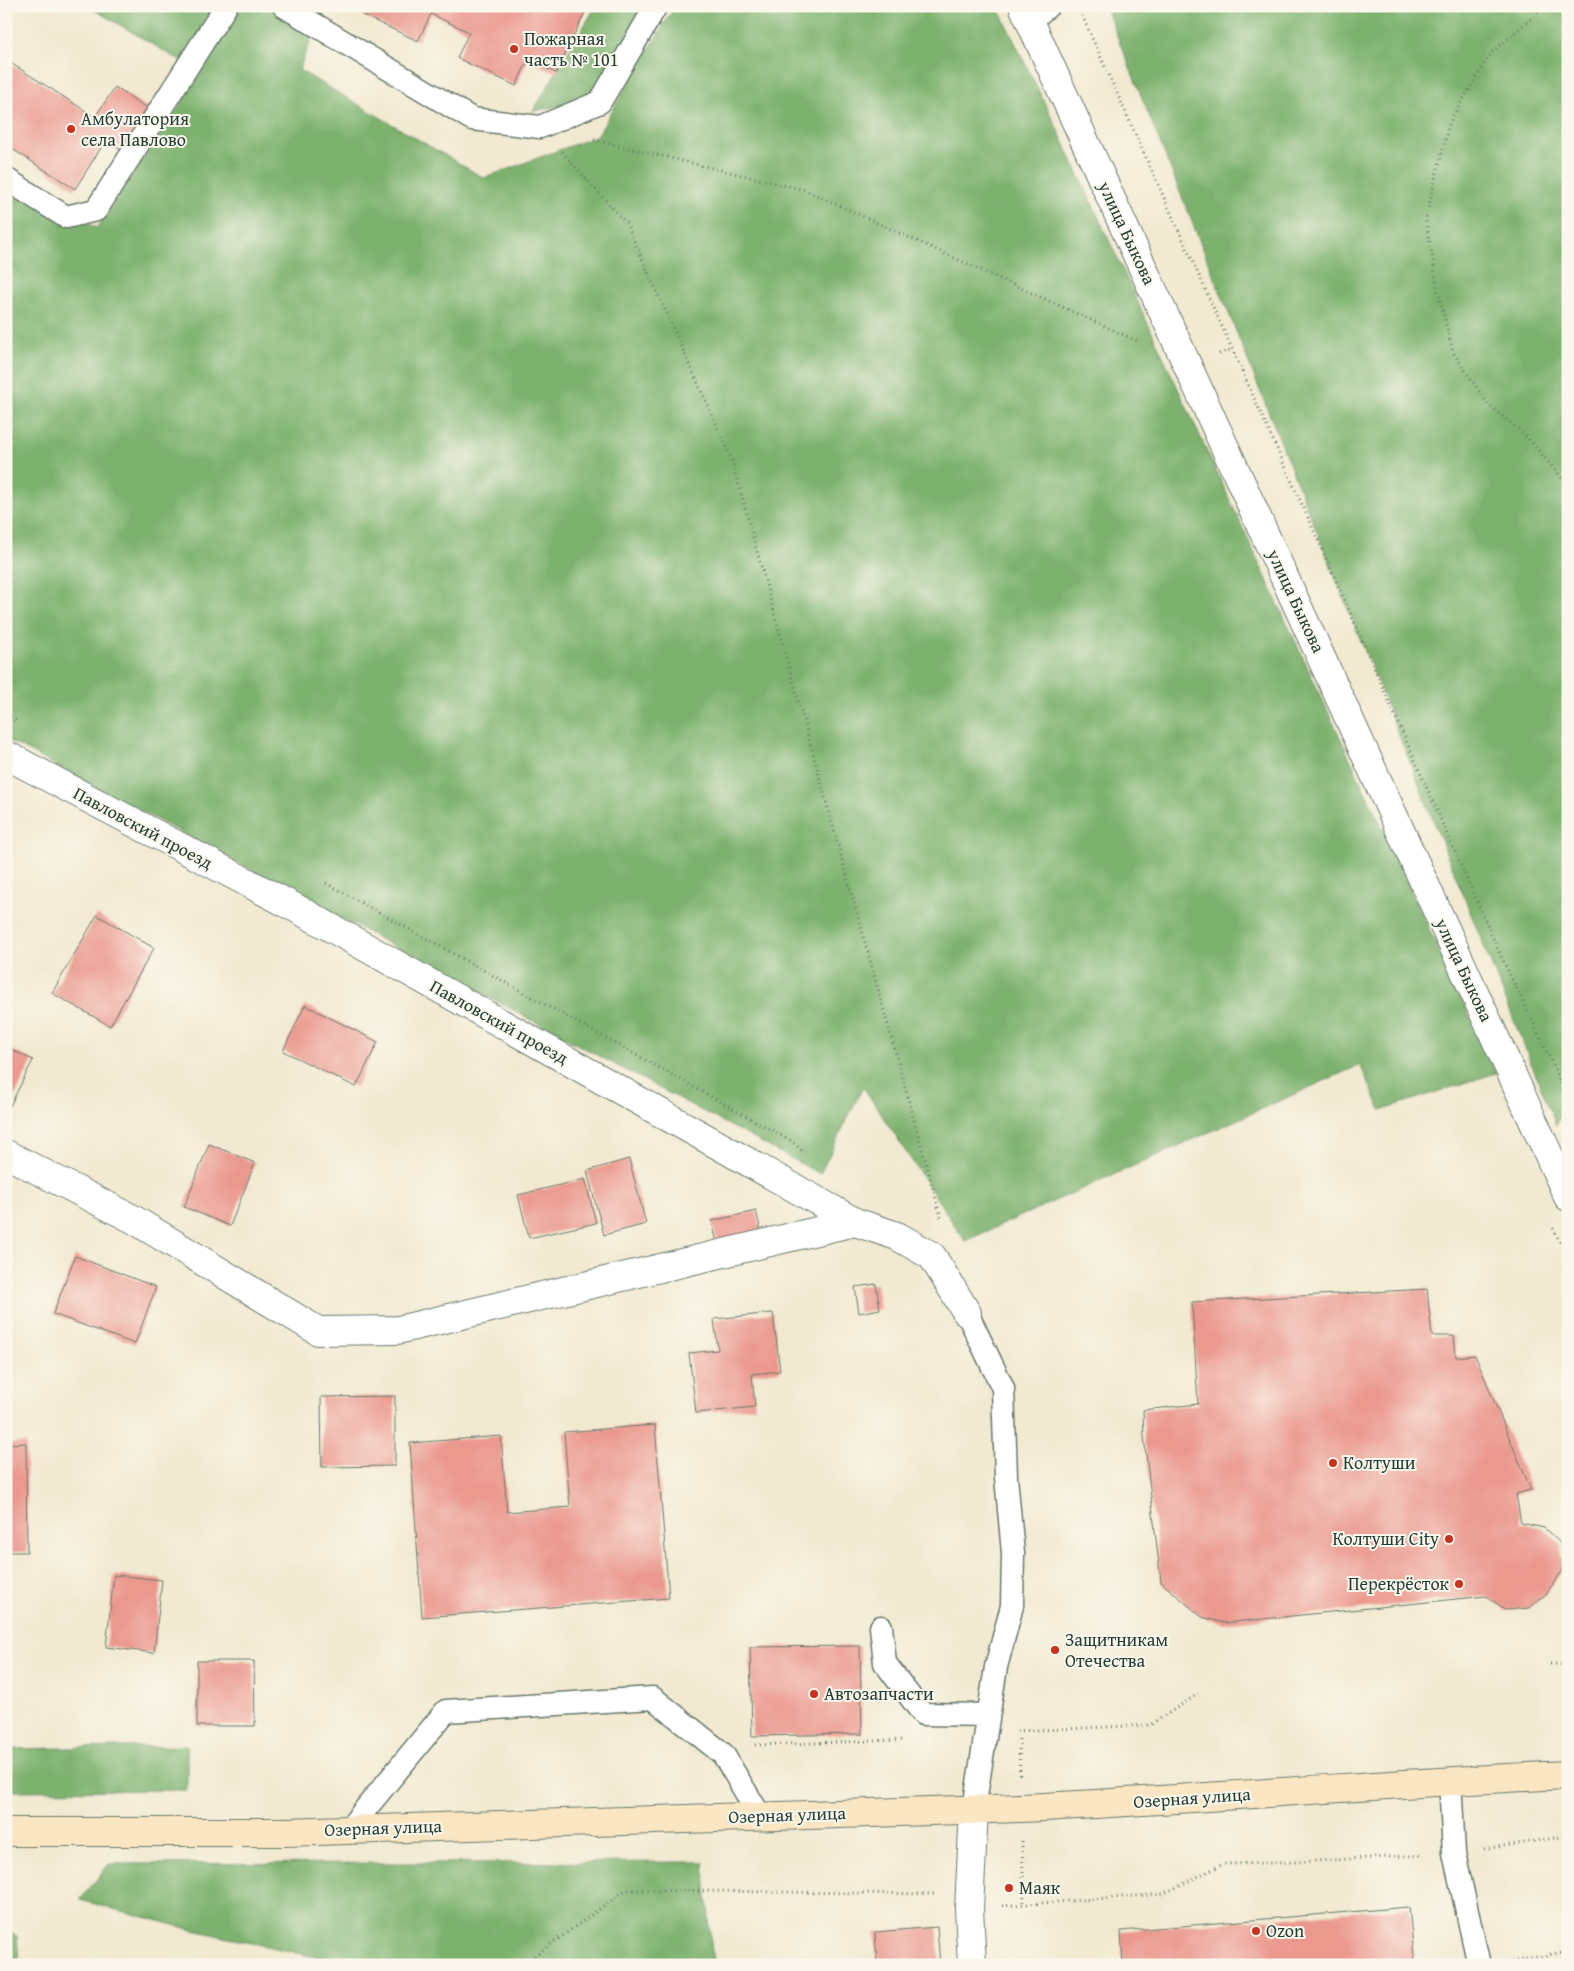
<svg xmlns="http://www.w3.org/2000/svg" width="1574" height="1971" font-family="'Gentium Book Plus',serif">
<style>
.forest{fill:#7db26e;stroke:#4e7851}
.building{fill:#eb998f}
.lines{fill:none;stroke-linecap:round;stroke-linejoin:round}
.service-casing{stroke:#68796b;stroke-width:25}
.minor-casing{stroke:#68796b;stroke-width:30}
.secondary-casing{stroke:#68796b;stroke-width:30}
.path{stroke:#68796b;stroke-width:3;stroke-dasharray:1 4;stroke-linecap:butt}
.service{stroke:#fff;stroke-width:22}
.minor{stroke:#fff;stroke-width:28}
.secondary{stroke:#fbe6c4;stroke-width:28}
.poi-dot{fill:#c8321e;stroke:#fbf7ec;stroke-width:2}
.labels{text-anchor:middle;stroke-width:4;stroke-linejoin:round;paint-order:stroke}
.poi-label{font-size:18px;fill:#1f3d34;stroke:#fbf7ec;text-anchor:start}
.street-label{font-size:18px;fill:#1f3d34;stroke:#fbf7ec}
</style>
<rect width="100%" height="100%" fill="#fbf7ec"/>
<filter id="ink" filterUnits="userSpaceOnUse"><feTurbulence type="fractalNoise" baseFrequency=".02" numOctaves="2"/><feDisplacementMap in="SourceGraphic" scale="10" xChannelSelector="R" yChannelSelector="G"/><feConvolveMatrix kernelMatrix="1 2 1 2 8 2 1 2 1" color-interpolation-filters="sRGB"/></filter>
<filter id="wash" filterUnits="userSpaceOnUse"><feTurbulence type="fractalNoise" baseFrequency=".0096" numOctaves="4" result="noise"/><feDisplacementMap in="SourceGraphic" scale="20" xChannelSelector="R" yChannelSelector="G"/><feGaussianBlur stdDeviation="1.12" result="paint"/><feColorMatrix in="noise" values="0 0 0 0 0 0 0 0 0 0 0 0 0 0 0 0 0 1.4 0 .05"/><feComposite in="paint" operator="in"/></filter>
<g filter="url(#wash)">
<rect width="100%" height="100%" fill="#f1e9d0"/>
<path class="forest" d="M88,6h236l-25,64 185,108 113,-42 78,-130h322l59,120 440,947 -115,37 -21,-45 -395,176 -102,-154 -43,87 -814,-435v-563l91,52 104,-155z
M596,6h45l-18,39 -37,56 -53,10z
M1105,6h463v1093l-12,26z
M187,1746v44l-181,1v-42z
M704,1862l9,103h-361l-159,-35 -113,-30 29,-36z
M6,1930l11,6 2,29h-13z"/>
<g id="blocks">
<path class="building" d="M367,6h221l-32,67 -28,-13 -12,26 -59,-28 12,-26 -38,-18 -13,27 -56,-26z
M6,60l89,57 20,-30 34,22 -27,42 -16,-11 -31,49 -69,-44z
M97,915l57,33 -44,78 -58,-33z
M305,1005l73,37 -22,45 -73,-36z
M6,1047l27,13 -27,54z
M209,1144l46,19 -25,63 -46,-19z
M629,1159l17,65 -42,11 -17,-64z
M585,1179l11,44 -67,15 -11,-43z
M756,1211l5,20 -44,12 -5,-22z
M75,1256l81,31 -21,57 -82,-30z
M876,1284l4,25 -21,4 -4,-26z
M1427,1289l5,47h22l2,21 19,-2 56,135 -15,4 5,29 23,5 17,16 2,26 -17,24 -17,14 -23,2 -20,-14 -262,27 -22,-6 -41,-35 -17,-145 -1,-27 55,-6 -6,-102z
M773,1313l7,58 -28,3 3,33 -59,6 -7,-60 29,-3 -4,-31z
M395,1396v70l-73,1 -1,-70z
M655,1425l14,173 -247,19 -12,-174 91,-7 6,76 63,-5 -6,-75z
M26,1443l1,109h-21v-108z
M114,1575l48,5 -8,73 -48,-6z
M860,1646l2,88 -110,2 -2,-89z
M197,1661h57l1,65h-58z
M1409,1907l6,58h-292l-2,-34z
M937,1927l3,38h-63l-2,-33z"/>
</g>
</g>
<g filter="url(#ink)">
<use href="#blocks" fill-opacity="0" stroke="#68796b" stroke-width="1"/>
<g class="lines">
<g class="service-casing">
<path id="service" d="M284,6l188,113 68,8 60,-25 56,-96
M1030,21l18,-15
M6,179l60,38 30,-7 130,-204
M967,1313l36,75 3,89 7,76 -1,53 -16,61 -22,142
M881,1627l4,36 38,51 65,1
M1450,1780l4,73 25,112
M349,1829l97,-118 207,-13 70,56 37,62"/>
</g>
<g class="minor-casing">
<path id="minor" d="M1023,6l545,1191
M6,755l288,152 561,315 42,14 35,20 35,57
M6,1154l127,65 185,112 80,-1 457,-108
M972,1965l-3,-56 5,-100"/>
</g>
<g class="secondary-casing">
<path id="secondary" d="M6,1832h280l735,-24c182,-9 364,-25 547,-33"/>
</g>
<path class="path" d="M1546,6l-55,47 -41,68 -17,67 -7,32 12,71 15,61 34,51 40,34 41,48
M1080,11l238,529 181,412 57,119 12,33
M594,140l211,50 332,151
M562,152l64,71 105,234 211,764
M1219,354l11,-4
M6,715l11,6
M326,883l467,259 10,10
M1553,1228l15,30
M1550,1664l18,1
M1017,1731l133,-6 48,-31
M1019,1739l1,36
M755,1745l149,-5
M1022,1841l2,62
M1484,1849l84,-13
M1002,1906l161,-12 60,-30 55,-1 146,-8
M1511,1962l57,-11
M522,1965l104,-75 311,4"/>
<use href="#service" class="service"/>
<use href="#minor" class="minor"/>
<use href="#secondary" class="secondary"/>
</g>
</g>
<g class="poi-dot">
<circle cx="514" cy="49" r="5"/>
<circle cx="71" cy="129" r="5"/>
<circle cx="1333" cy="1463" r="5"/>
<circle cx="1449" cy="1539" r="5"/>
<circle cx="1459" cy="1584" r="5"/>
<circle cx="1055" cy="1650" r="5"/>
<circle cx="814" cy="1694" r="5"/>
<circle cx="1009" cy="1888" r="5"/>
<circle cx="1256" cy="1931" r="5"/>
</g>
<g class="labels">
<g class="poi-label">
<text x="524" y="45">Пожарная<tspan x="524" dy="21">часть № 101</tspan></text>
<text x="81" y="125">Амбулатория<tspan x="81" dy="21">села Павлово</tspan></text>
<text x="1343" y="1469">Колтуши</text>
<text x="1439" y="1545" text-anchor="end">Колтуши City</text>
<text x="1449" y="1590" text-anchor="end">Перекрёсток</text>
<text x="1065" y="1646">Защитникам<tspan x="1065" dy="21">Отечества</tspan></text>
<text x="824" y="1700">Автозапчасти</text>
<text x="1019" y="1894">Маяк</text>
<text x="1266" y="1937">Ozon</text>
</g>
<g class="street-label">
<text transform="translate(1127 233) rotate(65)" y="6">улица Быкова</text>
<text transform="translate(1296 601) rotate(65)" y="6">улица Быкова</text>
<text transform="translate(143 828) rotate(28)" y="6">Павловский проезд</text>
<text transform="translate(1464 970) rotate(65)" y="6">улица Быкова</text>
<text transform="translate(499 1022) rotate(29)" y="6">Павловский проезд</text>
<text transform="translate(1192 1798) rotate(-4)" y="6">Озерная улица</text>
<text transform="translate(787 1815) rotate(-2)" y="6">Озерная улица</text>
<text transform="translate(383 1828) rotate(-2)" y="6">Озерная улица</text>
</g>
</g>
<rect width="1574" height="1971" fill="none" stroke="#fbf7ec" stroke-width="25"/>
</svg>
